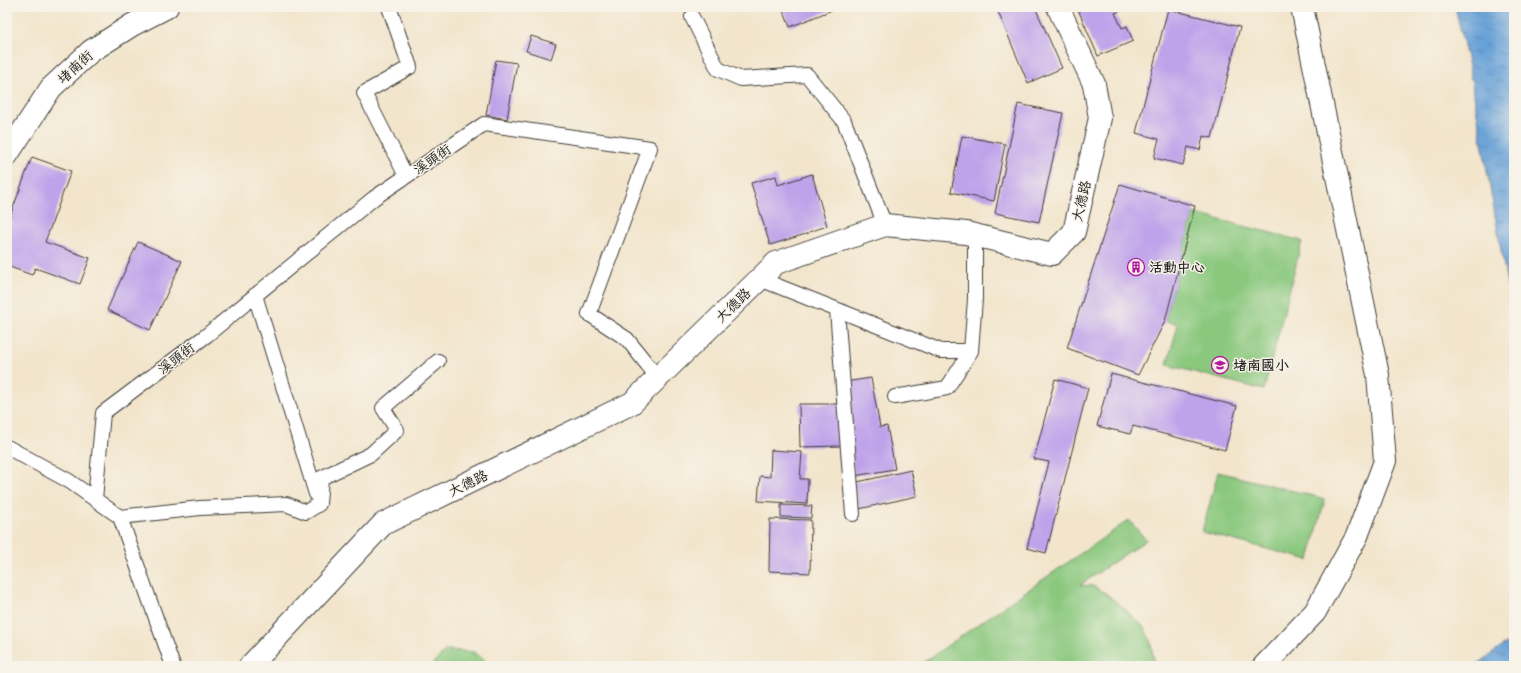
<svg xmlns="http://www.w3.org/2000/svg" width="1521" height="673" font-family="Dekko,'LXGW WenKai TC',sans-serif">
<style>
.grass{fill:#8ac87e;stroke:#53724d}
.park{fill:url(#park-tufts);stroke:#53724d}
.water{fill:url(#water-ripples);stroke:#425e7a}
.building{fill:#bea2ea}
.lines{fill:none;stroke-linecap:round;stroke-linejoin:round}
.service-casing{stroke:#3c3a36;stroke-width:16}
.minor-casing{stroke:#3c3a36;stroke-width:24}
.service{stroke:#fff;stroke-width:14}
.minor{stroke:#fff;stroke-width:22}
.labels{text-anchor:middle;stroke-width:3;stroke-linejoin:round;paint-order:stroke}
.street-label{font-size:14px;fill:#1c1c1c;stroke:#f7f3e8}
.poi-label{font-size:14px;font-weight:bold;fill:#1c1c1c;stroke:#f7f3e8;text-anchor:start}
</style>
<defs>
<pattern id="park-tufts" width="24" height="20" patternUnits="userSpaceOnUse"><rect width="24" height="20" fill="#8ac87e"/><path d="M3 7l-1-3M5 7V3M7 7l1-3M15 17l-1-3M17 17v-4M19 17l1-3" fill="none" stroke="#76ab6c"/></pattern>
<pattern id="water-ripples" width="26" height="14" patternUnits="userSpaceOnUse"><rect width="26" height="14" fill="#67a1d7"/><path d="M2 4q2-2 4 0t4 0M15 11q2-2 4 0t4 0" fill="none" stroke="#5482ae"/></pattern>
</defs>
<rect width="100%" height="100%" fill="#f7f3e8"/>
<filter id="ink" filterUnits="userSpaceOnUse"><feTurbulence type="fractalNoise" baseFrequency=".025" numOctaves="2"/><feDisplacementMap in="SourceGraphic" scale="8" xChannelSelector="R" yChannelSelector="G"/><feConvolveMatrix kernelMatrix="1 2 1 2 8 2 1 2 1" color-interpolation-filters="sRGB"/></filter>
<filter id="wash" filterUnits="userSpaceOnUse"><feTurbulence type="fractalNoise" baseFrequency=".012" numOctaves="4" result="noise"/><feDisplacementMap in="SourceGraphic" scale="16" xChannelSelector="R" yChannelSelector="G"/><feGaussianBlur stdDeviation="0.9" result="paint"/><feColorMatrix in="noise" values="0 0 0 0 0 0 0 0 0 0 0 0 0 0 0 0 0 1.4 0 .05"/><feComposite in="paint" operator="in"/></filter>
<g filter="url(#wash)">
<rect width="100%" height="100%" fill="#f2e5cc"/>
<path class="grass" d="M1193,213l109,28 -38,149 -97,-25 11,-41 -13,-3z
M1218,472l107,27 -16,61 -107,-28z
M1129,520l17,20 -66,45 13,1 12,7 12,9 27,25 6,13 5,26h-237z"/>
<path class="park" d="M446,650l28,2 18,14h-61z"/>
<path class="water" d="M1455,7h59v317l-46,-262z
M1514,638v28h-39z"/>
<g id="blocks">
<path class="building" d="M782,7h49l1,3 -42,17z
M996,7h39l27,61 -34,15z
M1077,7h45l2,3 -9,3 7,15 5,-2 6,15 -35,15z
M1168,9l72,18 -28,111 -9,-2 -3,14 -12,-3 -5,18 -29,-7 5,-19 -23,-6z
M531,36l25,8 -5,15 -25,-8z
M496,60l21,3 -10,56 -21,-4z
M1018,104l45,9 -24,109 -44,-9z
M962,136l43,8 -11,57 -43,-9z
M32,157l39,14 -26,71 45,16 -10,26 -45,-16 -3,7 -25,-9v-42z
M812,174l15,52 -18,6v1l-39,12 -19,-62 25,-7 2,9z
M1120,184l75,22 -30,115 -27,54 -71,-27z
M138,242l44,19 -32,69 -43,-20z
M1111,374l126,32 -12,44 -92,-24 -3,8 -33,-8z
M871,378l9,49 7,-1 8,43 -41,7 -9,-94z
M1055,379l33,9 -42,165 -19,-5 22,-86 -15,-3z
M799,404h41l1,42 -41,1z
M771,450l31,2 -2,27h8l-1,25 -49,-3 2,-25 10,1z
M911,470l6,26 -58,13 -6,-26z
M781,505l31,1 -1,12 -30,-1z
M770,519l41,1 -1,53 -41,-2z"/>
</g>
</g>
<g filter="url(#ink)">
<use href="#blocks" fill-opacity="0" stroke="#3c3a36" stroke-width="1"/>
<g class="lines">
<g class="service-casing">
<path id="service" d="M389,7l21,60 -46,26 42,83
M692,17l26,52 23,10 66,-4 37,46 41,104
M760,279l181,72h30
M255,295l61,199
M837,310l16,204
M895,397l52,-9 24,-37 4,-52v-63
M7,447l62,34 51,36 53,149
M95,499l8,-86 104,-78 167,-137 110,-74 166,24 -61,166 38,25 31,39
M120,517l80,-9 86,-4 20,8 13,-8 2,-26 50,-24 26,-24 -14,-22 55,-47"/>
</g>
<g class="minor-casing">
<path id="minor" d="M7,155l44,-67 40,-37 41,-26 35,-18
M250,666l133,-142 249,-121 144,-140 109,-38 81,8 86,21 22,-22 26,-114 -6,-34 -36,-77
M1264,666l51,-54 42,-76 28,-75 -7,-86 -76,-368"/>
</g>
<use href="#service" class="service"/>
<use href="#minor" class="minor"/>
</g>
</g>
<defs>
<g id="building-ring" transform="scale(0.9)"><circle r="9.5" fill="#f7f3e8" stroke="#b5179e" stroke-width="1.5"/><path d="M-4-6H4V6H1V3H-1V6H-4ZM-2.5-4.3h1.7v1.8h-1.7ZM.8-4.3h1.7v1.8H.8ZM-2.5-1h1.7V.8h-1.7ZM.8-1h1.7V.8H.8Z" fill="#b5179e"/></g>
<g id="school-ring" transform="scale(0.9)"><circle r="9.5" fill="#f7f3e8" stroke="#b5179e" stroke-width="1.5"/><path d="M0-5L7-2L0 1L-7-2ZM-4 1L0 2.5L4 1V4Q0 6-4 4Z" fill="#b5179e"/></g>
</defs>
<g fill-rule="evenodd">
<use href="#building-ring" x="1136" y="267"/>
<use href="#school-ring" x="1220" y="365"/>
</g>
<g class="labels">
<g class="street-label">
<text transform="translate(75 67) rotate(-42)" y="5">堵南街</text>
<text transform="translate(432 159) rotate(-34)" y="5">溪頭街</text>
<text transform="translate(1081 201) rotate(-77)" y="5">大德路</text>
<text transform="translate(733 305) rotate(-44)" y="5">大德路</text>
<text transform="translate(176 358) rotate(-37)" y="5">溪頭街</text>
<text transform="translate(468 483) rotate(-26)" y="5">大德路</text>
</g>
<g class="poi-label">
<text x="1149" y="272">活動中心</text>
<text x="1233" y="370">堵南國小</text>
</g>
</g>
<rect width="1521" height="673" fill="none" stroke="#f7f3e8" stroke-width="24"/>
</svg>
